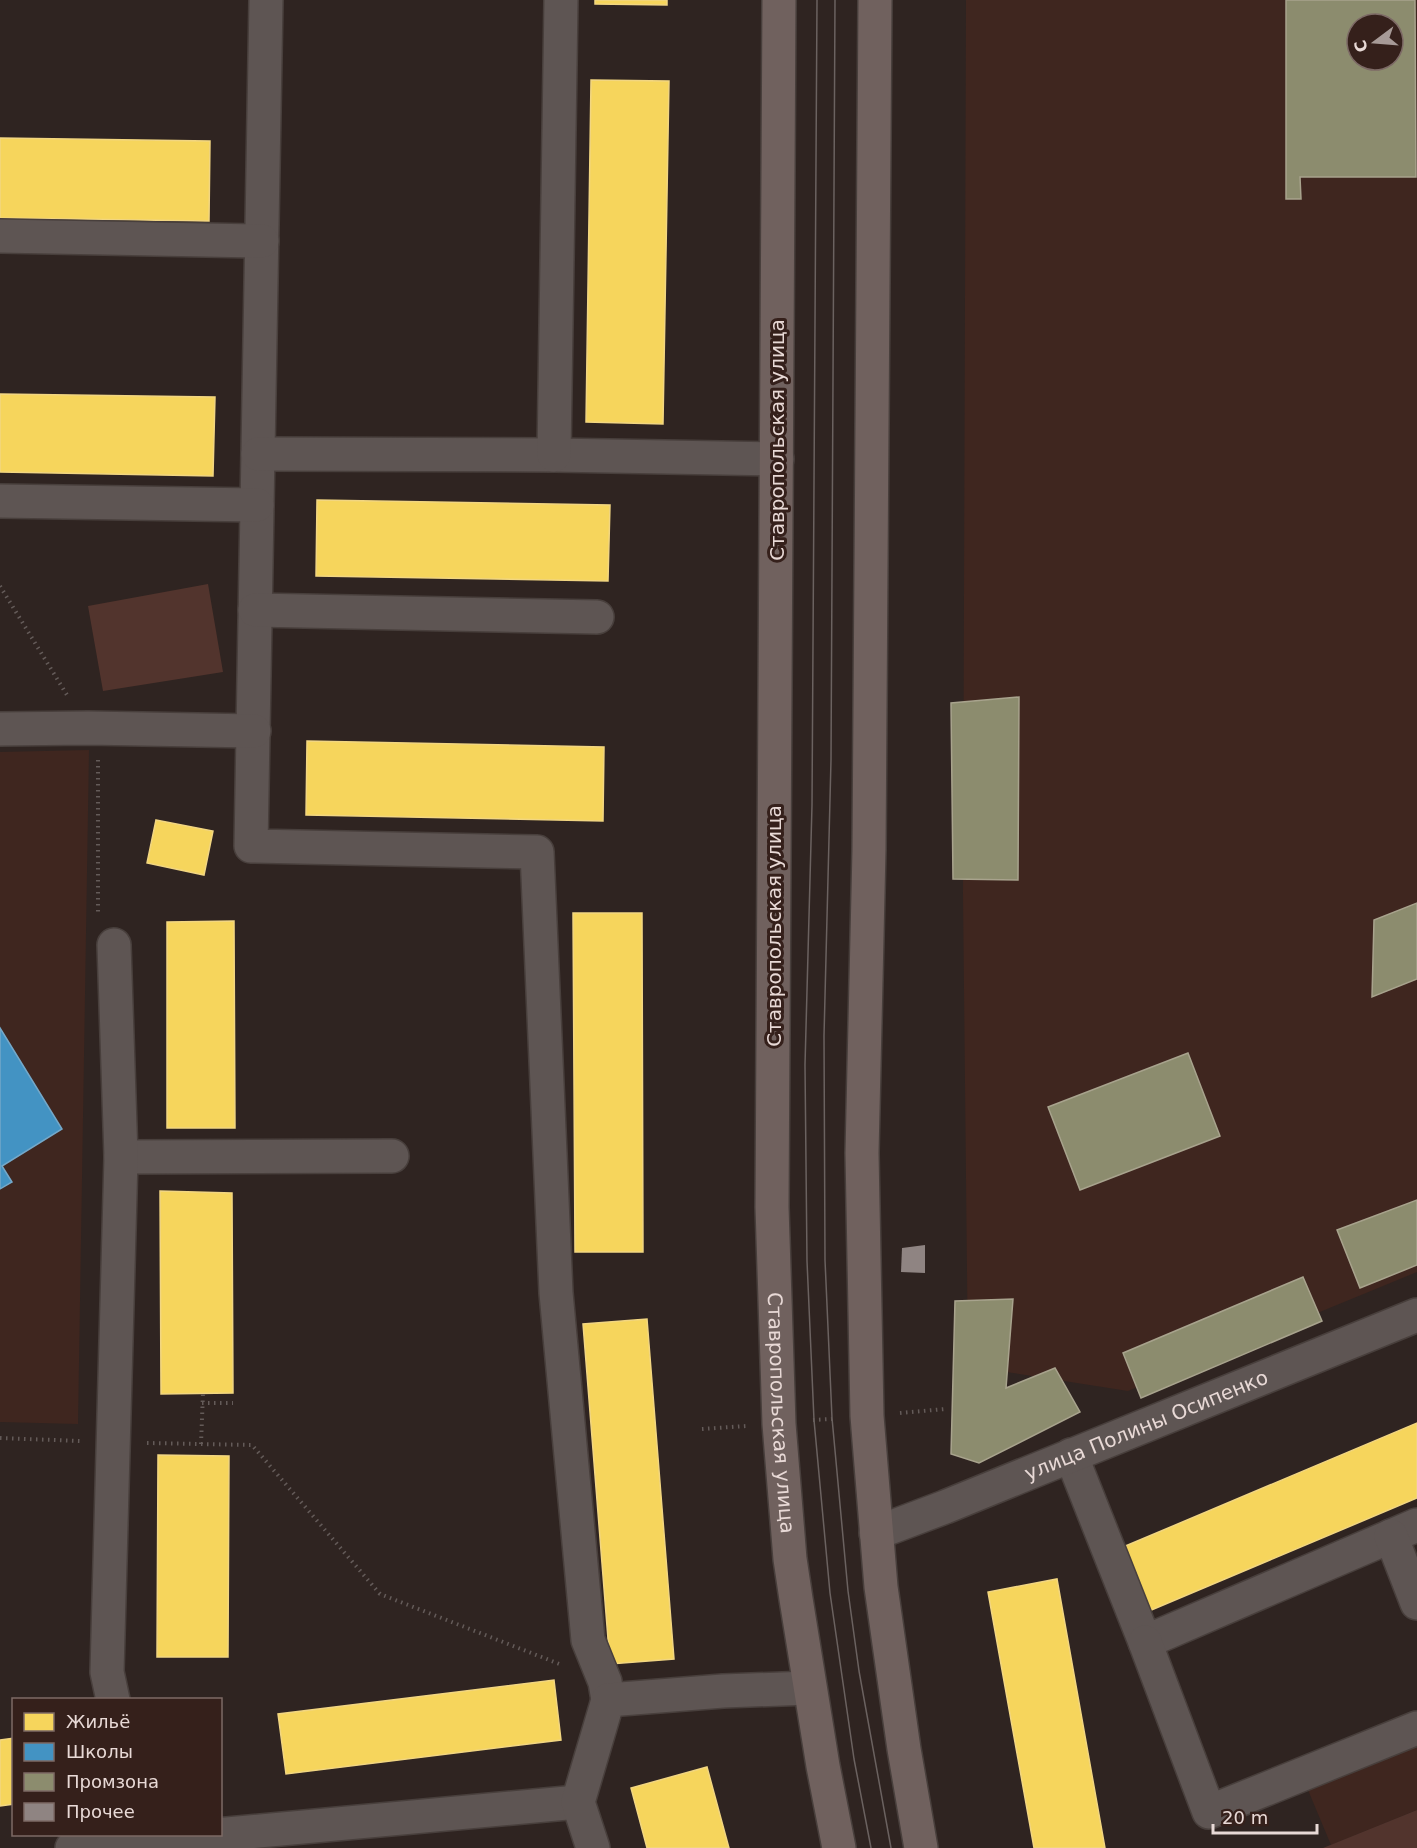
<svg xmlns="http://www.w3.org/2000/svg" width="1417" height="1848" font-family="'DejaVu Sans',sans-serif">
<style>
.built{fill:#3f261f;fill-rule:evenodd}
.green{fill:#52342d}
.homes{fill:#f6d55c;stroke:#f2d681;stroke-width:1.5}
.schools{fill:#4393c3;stroke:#74a8c9;stroke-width:1.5}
.industry{fill:#8c8c6e;stroke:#a8a38d;stroke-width:1.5;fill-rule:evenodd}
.building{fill:#8f8482}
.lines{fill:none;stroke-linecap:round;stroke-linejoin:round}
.minor-casing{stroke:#483f3c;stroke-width:36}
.major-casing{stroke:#483f3c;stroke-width:36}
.path{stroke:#645b59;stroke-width:4;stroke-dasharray:1.5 4.5;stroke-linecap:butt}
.minor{stroke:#5e5553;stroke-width:33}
.major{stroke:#70615e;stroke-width:33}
.tram{stroke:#6b6260;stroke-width:1.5}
.labels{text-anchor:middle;stroke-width:6;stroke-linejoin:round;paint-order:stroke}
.street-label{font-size:20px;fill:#e8d9d6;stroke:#35201b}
</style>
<rect width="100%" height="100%" fill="#2f2421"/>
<path class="built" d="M966,0h451v1272l-289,119 -160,-25 -5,-472zM1357,24h36v36h-36z
M89,750l-11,674 -78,-2v-670z
M1417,1744v66l-86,35 -23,-55z"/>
<path class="green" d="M208,584l15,88 -120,19 -15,-85z
M1417,1810v38h-94z"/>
<path class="homes" d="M595,0h72v5l-72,-1z
M591,80l78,1 -6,343 -77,-2z
M0,138l210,3 -1,80 -209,-3z
M0,394l215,3 -2,79 -213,-4z
M317,500l293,5 -2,76 -292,-5z
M307,741l297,6 -1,74 -297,-6z
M156,820l57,11 -9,44 -57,-12z
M573,913h69l1,339h-68z
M234,921l1,207h-68v-206z
M160,1191l72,2 1,200 -72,1z
M647,1319l27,340 -64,5 -27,-340z
M1417,1423v75l-275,116 -26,-64z
M158,1455l71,1 -1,201h-71z
M1057,1579l48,269h-71l-46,-256z
M554,1680l7,60 -275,34 -8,-60z
M14,1738v66l-14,2v-66z
M707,1767l22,81h-82l-16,-60z"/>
<path class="schools" d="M0,1028l62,101 -60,37 10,16 -12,7z"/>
<path class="industry" d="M1286,0h129l1,177h-116l1,22h-15zM1357,24h36v36h-36z
M1019,697l-1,183 -65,-1 -2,-176z
M1417,903v76l-45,18 2,-77z
M1188,1053l32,83 -140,54 -32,-83z
M1417,1200v65l-57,23 -23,-58z
M1303,1277l19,44 -181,77 -18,-45z
M1013,1299l-7,89 49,-20 25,44 -101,51 -28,-9 4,-153z"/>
<path class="building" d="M925,1245v28l-24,-1 1,-24z"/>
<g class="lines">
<g class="minor-casing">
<g id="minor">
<path d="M266,0l-15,846 286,6 19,441 32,347 17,42 3,18"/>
<path d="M0,236l262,5"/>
<path d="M258,454l296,1 223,4"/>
<path d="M554,455l7,-455"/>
<path d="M0,501l257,4"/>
<path d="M255,610l342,7"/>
<path d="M0,729l88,-1 166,3"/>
<path d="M121,1157l271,-1"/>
<path d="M1071,1455l74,187 272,-117"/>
<path id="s1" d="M876,1533l69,-26 472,-192"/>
<path d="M1391,1536l26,67"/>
<path d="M1145,1642l64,170 208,-84"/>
<path d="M113,1700l-6,-28 14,-515 -7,-212"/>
<path d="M72,1848l506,-46"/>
<path d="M593,1848l-15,-46 30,-102 115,-9 86,-3"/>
</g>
</g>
<g class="major-casing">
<g id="major">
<path id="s2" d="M779,0l-7,1207 7,217 11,135 6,40 27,167 16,82"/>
<path d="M875,0l-6,850 -7,303 5,263 14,171 23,162 17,99"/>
</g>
</g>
<path class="path" d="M0,586l67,109
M98,760v152l1,3
M202,1403h31
M900,1413l45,-4
M813,1420l19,-1
M702,1429l44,-3
M0,1438l80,3
M147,1443l105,2 128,149 182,71
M201,1444l2,-51"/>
<use href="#minor" class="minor"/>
<use href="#major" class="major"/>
<path class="tram" d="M817,0l-5,805 -7,260 2,196 7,159 16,173 24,166 17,89
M835,0l-4,760 -7,276 1,224 7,158 16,173 11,80 32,177"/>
</g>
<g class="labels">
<g class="street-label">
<text transform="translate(777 440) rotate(-90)" y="7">Ставропольская улица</text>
<text transform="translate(774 926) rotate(-90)" y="7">Ставропольская улица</text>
<text dy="7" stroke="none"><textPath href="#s2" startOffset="1413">Ставропольская улица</textPath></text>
<text dy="7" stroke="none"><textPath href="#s1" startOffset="291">улица Полины Осипенко</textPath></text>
</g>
</g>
<rect x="12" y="1698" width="210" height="138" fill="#35201b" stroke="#7d6a66" stroke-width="1.5"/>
<rect x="24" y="1713" width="30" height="18" fill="#f6d55c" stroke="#7d6a66" stroke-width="1.5"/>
<text x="66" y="1728" font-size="18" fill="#e8d9d6">Жильё</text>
<rect x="24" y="1743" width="30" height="18" fill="#4393c3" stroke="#7d6a66" stroke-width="1.5"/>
<text x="66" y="1758" font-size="18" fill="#e8d9d6">Школы</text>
<rect x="24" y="1773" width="30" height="18" fill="#8c8c6e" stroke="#7d6a66" stroke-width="1.5"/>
<text x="66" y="1788" font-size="18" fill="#e8d9d6">Промзона</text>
<rect x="24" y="1803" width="30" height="18" fill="#8f8482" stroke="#7d6a66" stroke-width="1.5"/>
<text x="66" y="1818" font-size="18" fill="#e8d9d6">Прочее</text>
<g transform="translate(1375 42) rotate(254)"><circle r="28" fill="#35201b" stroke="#7d6a66" stroke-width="1.5"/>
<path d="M0-4.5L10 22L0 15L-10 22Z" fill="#a79a97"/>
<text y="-9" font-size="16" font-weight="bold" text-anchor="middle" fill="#e8d9d6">С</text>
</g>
<path d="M1213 1824v9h104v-9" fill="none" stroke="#e8d9d6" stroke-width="3"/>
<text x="1222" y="1824" font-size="18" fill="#e8d9d6" stroke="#35201b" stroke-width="4.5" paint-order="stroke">20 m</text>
</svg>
